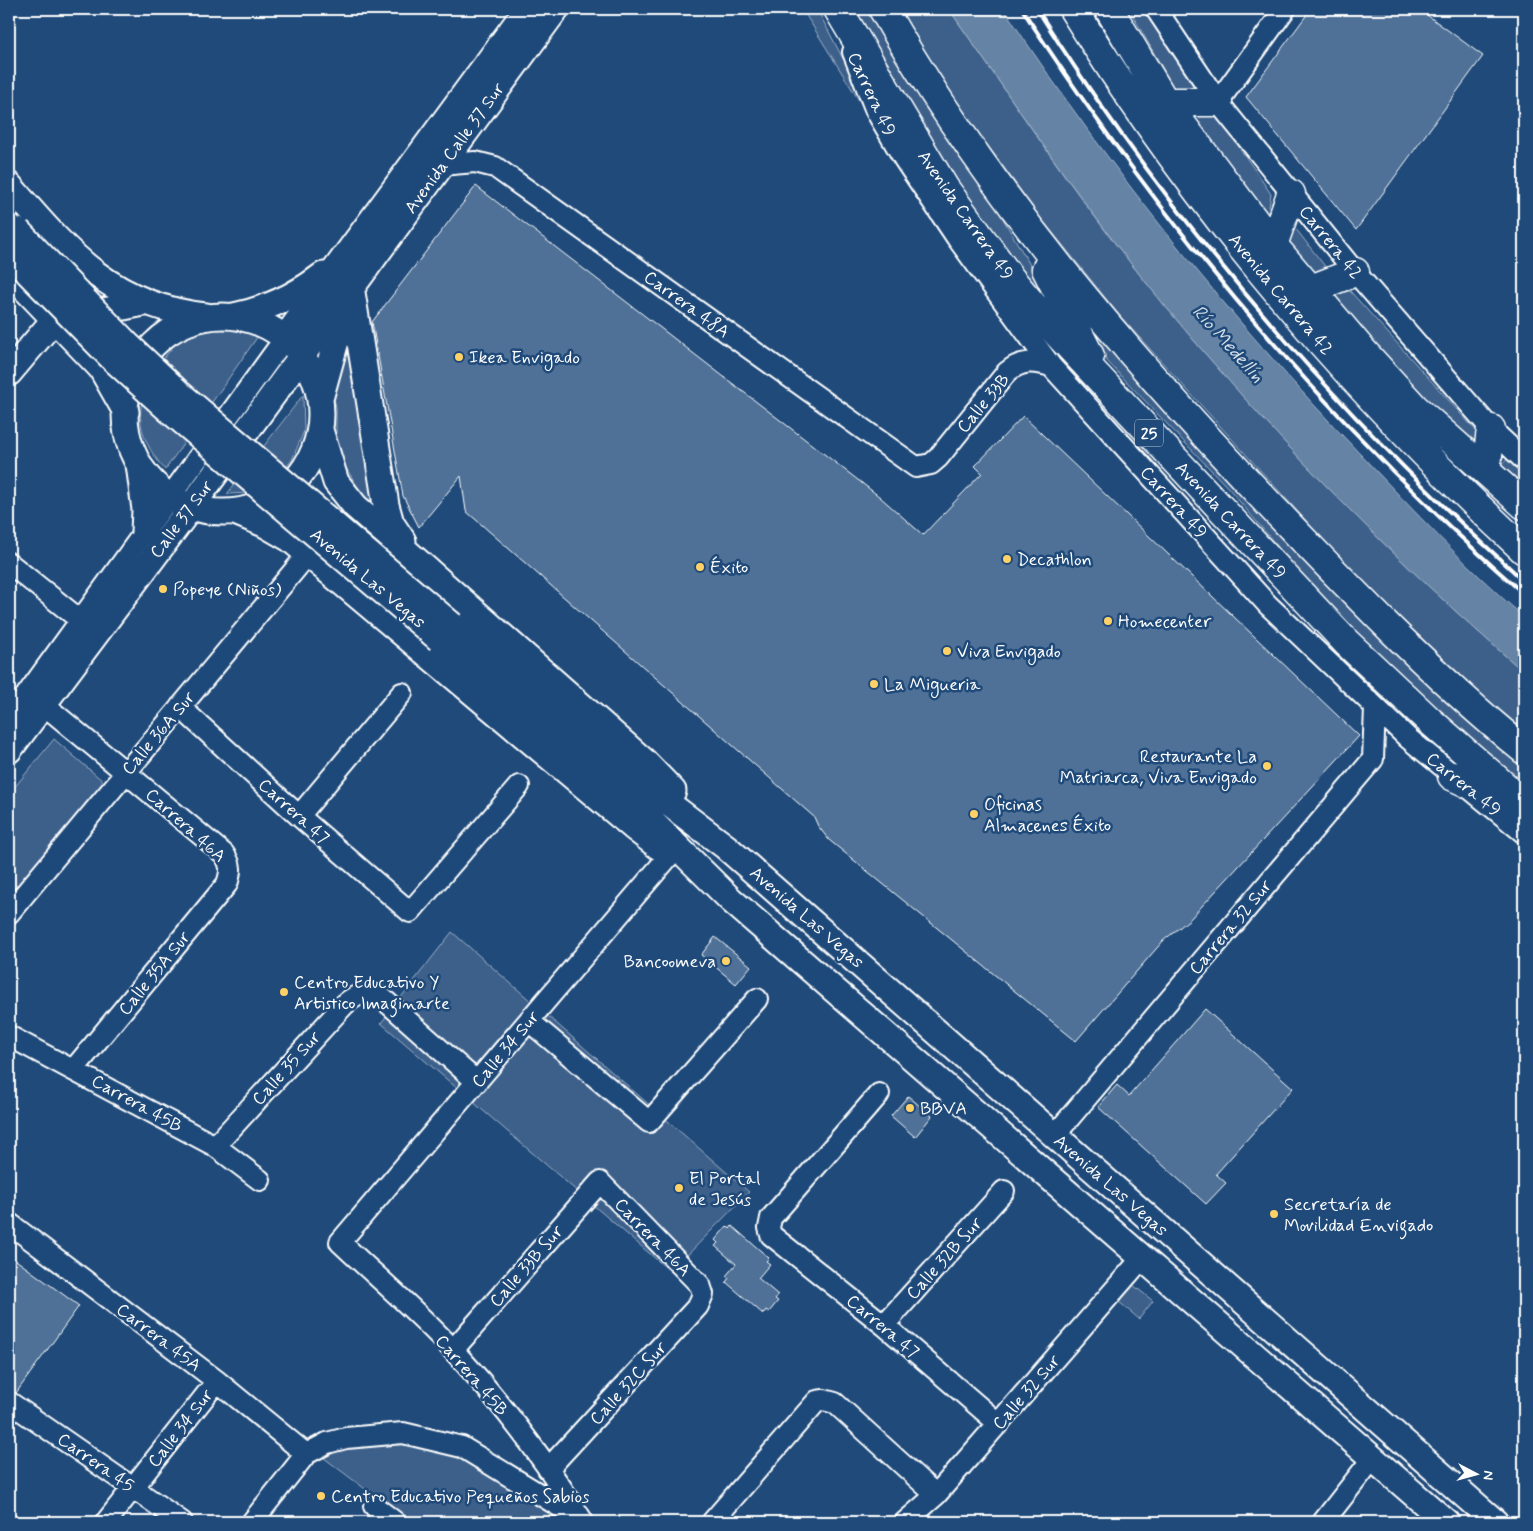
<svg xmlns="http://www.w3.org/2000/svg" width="1533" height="1531" font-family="Mynerve,sans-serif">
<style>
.green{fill:#3c618b;stroke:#9eb0c5}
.water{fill:#6583a4;stroke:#a3b5c8}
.building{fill:#507197;stroke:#fff}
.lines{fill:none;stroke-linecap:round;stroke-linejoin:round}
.minor-casing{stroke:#fff;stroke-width:24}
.major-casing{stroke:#fff;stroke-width:29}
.highway-casing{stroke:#fff;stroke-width:31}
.minor{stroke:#1f4a7a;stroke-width:20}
.major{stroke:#1f4a7a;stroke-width:25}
.highway{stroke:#1f4a7a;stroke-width:28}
.rail{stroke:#fff;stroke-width:4}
.major-bridge-casing{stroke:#fff;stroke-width:29;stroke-linecap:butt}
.major-bridge{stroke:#1f4a7a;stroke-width:25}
.poi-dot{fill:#ffd166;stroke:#1f4a7a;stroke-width:2}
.labels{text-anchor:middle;stroke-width:5;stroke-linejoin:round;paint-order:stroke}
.shield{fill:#1f4a7a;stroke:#bcc9d7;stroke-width:1}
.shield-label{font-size:16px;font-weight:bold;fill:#fff}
.street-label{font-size:18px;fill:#fff;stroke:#1f4a7a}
.poi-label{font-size:18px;fill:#fff;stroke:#1f4a7a;text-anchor:start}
.water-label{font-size:19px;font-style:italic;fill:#d8e0e8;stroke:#1f4a7a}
</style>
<rect width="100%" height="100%" fill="#1f4a7a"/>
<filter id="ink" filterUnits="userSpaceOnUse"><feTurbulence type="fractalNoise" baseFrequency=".02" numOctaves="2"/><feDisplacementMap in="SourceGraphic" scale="10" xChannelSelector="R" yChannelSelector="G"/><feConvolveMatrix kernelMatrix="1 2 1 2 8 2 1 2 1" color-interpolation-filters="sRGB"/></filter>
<g filter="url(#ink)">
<path class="green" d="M802,9h15l43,82 10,27z
M853,9h16l23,38 77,114 91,155 -67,-82 -75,-114z
M897,9h52c62,89 122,181 191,266 115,144 245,277 384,397v58l-41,-34 -122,-115 -241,-265 -79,-98 -91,-124z
M1129,9h16l58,83 -28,-2z
M1218,116l53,78 -4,27 -73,-104z
M1292,224l39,50 -18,1 -26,-34z
M1063,290c123,141 245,284 385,410 25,23 50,47 76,68v18l-118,-104 -83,-82 -94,-111 -122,-128z
M1350,291l129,143v18l-71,-71 -78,-89z
M218,328l21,1 19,7 -93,134c-32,-38 -32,-67 -4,-108 8,-11 20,-27 34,-31 7,-2 16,-2 23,-3z
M340,349l15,3 22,146 -8,7 -33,-53v-45l-5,-21z
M303,395l1,36 -12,29 -19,22 -23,11 -23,1z
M1509,457l15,13v21l-25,-23z
M1357,670l116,107 -74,-55 -41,-37z
M54,739l50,43 -95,115v-103z
M452,932l297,260 -78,80 -290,-249z
M1133,1285l20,16 -14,18 -20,-17z
M393,1441c20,3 41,6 60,14 42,17 78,47 118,67h-162l-85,-64 19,-10z"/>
<path class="water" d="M949,9h55c105,160 225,308 357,446 53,56 105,112 163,162v55c-139,-120 -269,-253 -384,-397 -68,-85 -129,-177 -191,-266z"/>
<path class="building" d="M1311,9h108l64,47 -127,174 -110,-133z
M476,186l404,311 43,38 59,-62 -7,-7 48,-50 336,320 -169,183 -27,22 -87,100 -247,-201 -11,-14 -4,-9 -348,-306 -5,-35 -42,51 -16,-31 -31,-174z
M715,937l36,29 -15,18 -35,-29z
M1205,1009l88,79 -77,86 10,9 -20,21 -108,-97 19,-22 12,11z
M908,1096l24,20 -17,21 -24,-21z
M727,1226l3,3 2,-3 37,32 -3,3 4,3 -12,14 20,17 -3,4 3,2 -9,11 -3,-2 -3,4 -37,-32 3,-4 -3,-2 10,-12 -21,-18 3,-3 -3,-3z
M9,1255l70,51 -63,87 -7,-3z"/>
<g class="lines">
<g class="minor-casing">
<path id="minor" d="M1156,9l62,93 137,170 136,157 33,31
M853,52l23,59 28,48 53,79 94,128 217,239 141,134 115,94
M1218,102l67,-93
M441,165l34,-3 20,5 421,300 15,-3 7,-6 69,-86c15,-12 26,-11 44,-6
M9,563l71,57
M43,704l181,150c8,11 7,18 3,30l-153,185
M180,707l119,109 111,96 109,-126
M9,719l276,-381
M299,816l103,-123
M9,913l299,-359
M529,1021l120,101 108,-123
M9,1036l206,110 45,34
M879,1094l-108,124 -2,10 2,7 113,90 115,99
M1055,1135l318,-376 2,-51
M215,1146l130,-142c13,-11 20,-13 36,-7l96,85
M9,1223l208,158 89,73
M884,1325l120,-134
M453,1350l147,-168 100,103 3,9 -5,12 -150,163
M9,1402l173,120
M374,1506l21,16
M582,1520c-37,-60 -81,-118 -129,-170 -35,-38 -75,-72 -113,-108l330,-387
M106,1522l111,-141
M252,1522l54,-68 21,-11 19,-5 57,-5 59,14 118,72
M712,1522l105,-121 7,-1 11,3 101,92
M905,1522l31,-27 207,-238
M1323,1522l50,-64"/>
</g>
<g class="major-casing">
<path id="major" d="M9,185c58,67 102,121 197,131
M9,272l92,96 25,44
M351,286l35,219 5,18 12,18
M234,316c33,-7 62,-20 89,-41
M125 414a98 98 0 1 1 196 0a98 98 0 1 1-196 0Z
M285,338l242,-329
M9,373l44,-52 91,-18
M320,399l27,-98
M320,430l16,52 19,24 289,255 29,30
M139,464l6,46 -1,22
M235,512l29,12 26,15 343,288 26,20
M452,625l179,150 95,72 769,675
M439,639l204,174 88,87 715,622
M9,750l182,-243 365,-498"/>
</g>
<g class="highway-casing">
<path id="highway" d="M838,9l106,178 67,92 41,49 294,314 84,79 94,82
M883,9c104,183 241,342 385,494 82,86 164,172 256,247
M1073,9c125,202 277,380 451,541
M1109,9l56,93 108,143 89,105 53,58 109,97
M1165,102h53
M1273,245l18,-51
M1046,269l44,87
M1311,289l44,-17
M1486,471l5,-42
M1452,776l60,28"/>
</g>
<use href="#minor" class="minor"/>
<use href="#major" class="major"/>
<use href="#highway" class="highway"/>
<path class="rail" d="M1022,9c140,216 308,416 502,585
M1037,9c134,212 301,405 487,572"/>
<g class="major-bridge-casing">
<path id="major-bridge" d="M18,231l109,113 52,49 273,232
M9,253l103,105 57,52 270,229"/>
</g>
<use href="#major-bridge" class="major-bridge"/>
</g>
</g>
<g class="poi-dot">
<circle cx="459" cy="357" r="5"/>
<circle cx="1007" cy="559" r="5"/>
<circle cx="700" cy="567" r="5"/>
<circle cx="163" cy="589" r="5"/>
<circle cx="1108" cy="621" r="5"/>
<circle cx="947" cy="651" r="5"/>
<circle cx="874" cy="684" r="5"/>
<circle cx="1267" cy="766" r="5"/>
<circle cx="974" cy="814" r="5"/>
<circle cx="726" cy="961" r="5"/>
<circle cx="284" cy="992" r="5"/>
<circle cx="910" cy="1108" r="5"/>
<circle cx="679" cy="1188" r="5"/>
<circle cx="1274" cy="1214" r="5"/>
<circle cx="321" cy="1496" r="5"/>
</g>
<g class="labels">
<rect class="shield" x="1135" y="419.5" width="28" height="27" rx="4"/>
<g class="shield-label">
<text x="1149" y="439">25</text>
</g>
<g class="street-label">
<text transform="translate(872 94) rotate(65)" y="6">Carrera 49</text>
<text transform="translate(454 148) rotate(-54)" y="6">Avenida Calle 37 Sur</text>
<text transform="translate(966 215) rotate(55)" y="6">Avenida Carrera 49</text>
<text transform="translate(1331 242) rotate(51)" y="6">Carrera 42</text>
<text transform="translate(1281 294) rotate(50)" y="6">Avenida Carrera 42</text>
<text transform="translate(687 304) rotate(36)" y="6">Carrera 48A</text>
<text transform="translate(983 403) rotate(-50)" y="6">Calle 33B</text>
<text transform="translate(1174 502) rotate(48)" y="6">Carrera 49</text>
<text transform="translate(181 519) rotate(-53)" y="6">Calle 37 Sur</text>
<text transform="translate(1231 520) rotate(47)" y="6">Avenida Carrera 49</text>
<text transform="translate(368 578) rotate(40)" y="6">Avenida Las Vegas</text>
<text transform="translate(158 733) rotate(-50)" y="6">Calle 36A Sur</text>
<text transform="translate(1464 784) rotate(39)" y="6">Carrera 49</text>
<text transform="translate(294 811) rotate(42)" y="6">Carrera 47</text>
<text transform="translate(186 825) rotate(42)" y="6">Carrera 46A</text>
<text transform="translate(807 917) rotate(41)" y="6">Avenida Las Vegas</text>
<text transform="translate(1230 927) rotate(-50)" y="6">Carrera 32 Sur</text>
<text transform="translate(154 973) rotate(-51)" y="6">Calle 35A Sur</text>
<text transform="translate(505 1049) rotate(-50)" y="6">Calle 34 Sur</text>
<text transform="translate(286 1068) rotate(-48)" y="6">Calle 35 Sur</text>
<text transform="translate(137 1103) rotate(29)" y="6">Carrera 45B</text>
<text transform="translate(1111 1185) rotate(41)" y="6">Avenida Las Vegas</text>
<text transform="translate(653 1237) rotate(46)" y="6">Carrera 46A</text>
<text transform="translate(944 1258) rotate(-48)" y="6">Calle 32B Sur</text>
<text transform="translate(526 1266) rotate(-49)" y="6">Calle 33B Sur</text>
<text transform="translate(883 1326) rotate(40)" y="6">Carrera 47</text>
<text transform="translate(159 1337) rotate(37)" y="6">Carrera 45A</text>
<text transform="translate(472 1375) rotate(49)" y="6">Carrera 45B</text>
<text transform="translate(628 1383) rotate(-48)" y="6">Calle 32C Sur</text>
<text transform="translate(1026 1392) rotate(-49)" y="6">Calle 32 Sur</text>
<text transform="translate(180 1428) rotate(-52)" y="6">Calle 34 Sur</text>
<text transform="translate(96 1462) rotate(35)" y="6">Carrera 45</text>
</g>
<g class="poi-label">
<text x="469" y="363">Ikea Envigado</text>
<text x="1017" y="565">Decathlon</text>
<text x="710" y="573">Éxito</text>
<text x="173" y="595">Popeye (Niños)</text>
<text x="1118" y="627">Homecenter</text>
<text x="957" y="657">Viva Envigado</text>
<text x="884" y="690">La Migueria</text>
<text x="1257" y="762" text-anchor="end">Restaurante La<tspan x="1257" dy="21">Matriarca, Viva Envigado</tspan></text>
<text x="984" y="810">Oficinas<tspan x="984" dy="21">Almacenes Éxito</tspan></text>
<text x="716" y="967" text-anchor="end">Bancoomeva</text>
<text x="294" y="988">Centro Educativo Y<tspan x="294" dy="21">Artistico Imaginarte</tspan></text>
<text x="920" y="1114">BBVA</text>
<text x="689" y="1184">El Portal<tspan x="689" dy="21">de Jesús</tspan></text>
<text x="1284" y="1210">Secretaría de<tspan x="1284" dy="21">Movilidad Envigado</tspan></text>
<text x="331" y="1502">Centro Educativo Pequeños Sabios</text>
</g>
<g class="water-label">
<text transform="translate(1229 343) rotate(48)" y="7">Río Medellín</text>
</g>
</g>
<rect width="1533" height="1531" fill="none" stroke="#1f4a7a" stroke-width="30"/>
<rect x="15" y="15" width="1503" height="1501" fill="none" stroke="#fff" stroke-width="2" filter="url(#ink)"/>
<g transform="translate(1476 1474) rotate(96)" stroke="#1f4a7a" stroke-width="4" paint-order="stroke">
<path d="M0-4L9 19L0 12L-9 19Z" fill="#ffffff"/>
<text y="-8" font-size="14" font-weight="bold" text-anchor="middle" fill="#ffffff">N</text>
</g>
</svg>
